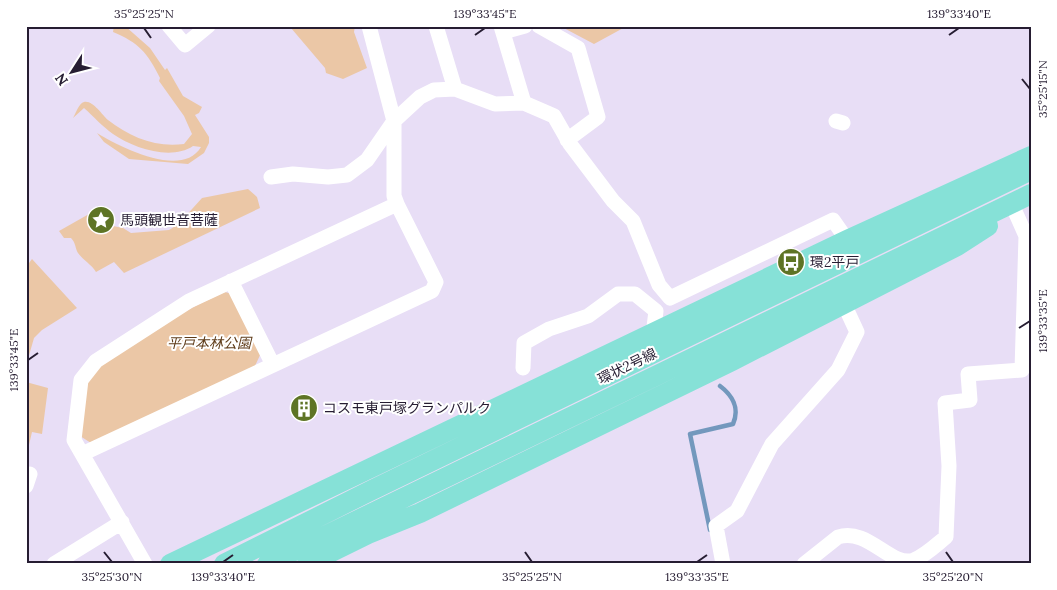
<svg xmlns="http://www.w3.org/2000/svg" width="1057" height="590" font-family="Lora,'Noto Sans JP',serif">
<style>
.green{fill:#ebc7a6}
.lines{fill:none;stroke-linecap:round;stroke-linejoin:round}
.stream{stroke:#7398bd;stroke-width:4.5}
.minor{stroke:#fff;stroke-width:15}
.major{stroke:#86e1d7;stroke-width:20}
.ticks{fill:none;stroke:#261d32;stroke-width:2}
.labels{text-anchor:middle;stroke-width:4;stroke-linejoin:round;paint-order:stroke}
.poi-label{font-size:14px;fill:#261d32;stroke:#fff;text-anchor:start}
.park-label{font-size:14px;font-style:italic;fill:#5e3b18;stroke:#fff}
.street-label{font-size:14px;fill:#261d32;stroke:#fff}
.neatline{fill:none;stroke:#261d32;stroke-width:2}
.ticks-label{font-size:12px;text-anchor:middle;fill:#261d32}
</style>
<rect width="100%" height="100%" fill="#e8def6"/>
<path class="green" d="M114,26h11l25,22 15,22 2,-2 16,28 19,11 -3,6 -4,2 14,22v6l-5,10 -16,11 -59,-5 -25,-17 -7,-9c23,14 85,46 104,14l-8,-1c-22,15 -60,2 -80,-12 -11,-8 -19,-17 -29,-26l-11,10c3,-5 6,-15 11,-16 9,-2 18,13 24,18 22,17 48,28 76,24l8,-10 -8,-18 -25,-35 1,-3c-13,-26 -21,-35 -47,-46z
M293,26h62l-1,6 13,36 -24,11 -17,-6 -1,-5 -34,-40z
M560,26h67l-33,18z
M248,189l9,8 3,11 -136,65 -10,-11 -18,10c-5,-8 -13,-12 -18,-19 -3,-5 -2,-10 -7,-15h-7l-5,-7 30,-17 21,-3 3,15 10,2 8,5 38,-3 13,-8 1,-3 19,-21z
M32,259l45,49 -35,22 -8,8 -8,28v-99z
M225,292l7,2 29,59 -6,13 -164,77 -11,-7c1,-13 0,-42 6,-53 16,-31 105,-76 139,-91z
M26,382l22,6 -6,46 -10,-2 -6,26z"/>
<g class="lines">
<path class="stream" d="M710,530l-20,-96 43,-10c7,-16 -1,-29 -13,-38"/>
<path class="minor" d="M169,26l16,19 23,-19
M369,26l25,95v75l3,8
M436,26l19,63
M501,26l23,77
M539,26l39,22 20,69 -31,23
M503,32l22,-6
M836,121l7,2
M271,177l22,-3 35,3 19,-2 20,-15 27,-39 26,-24 14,-7 21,-1 40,15 29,-1 30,13 16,28 43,57 20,20 26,64 11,13 163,-78 14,20
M231,281l42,84
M523,368l1,-25 25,-14 39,-13 30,-22h17l21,17 -3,24
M82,454l350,-163 4,-9 -39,-78 -208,97 -93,60 -15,19 -7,60 71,124
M26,486l4,-12
M54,564l68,-42
M723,564l-7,-38 21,-15 35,-67 66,-74 19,-38 -13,-28
M804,564l34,-27c30,-10 53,31 76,23 12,-5 22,-15 32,-23l3,-71 -4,-63 25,-3 -2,-26 54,-4 4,-134 -12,-27"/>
<path class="major" d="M170,564l677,-324 184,-84
M224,564l146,-73 657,-319
M267,564l764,-370
M307,564l61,-30 52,-21 312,-152 225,-115 31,-20"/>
</g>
<path class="ticks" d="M144,28l7,10M475,35l10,-7M949,35l10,-7M1022,79l8,10M1019,328l11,-7M28,360l10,-7M104,552l8,10M525,552l7,10M946,552l7,10M223,562l10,-7M697,562l10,-7"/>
<defs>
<g id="sight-disc" transform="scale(1.4375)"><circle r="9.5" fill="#5e7425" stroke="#fff"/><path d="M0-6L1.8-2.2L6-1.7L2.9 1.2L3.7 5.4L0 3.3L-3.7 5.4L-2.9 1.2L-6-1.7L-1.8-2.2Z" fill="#fff"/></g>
<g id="bus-disc" transform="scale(1.4375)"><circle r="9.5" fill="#5e7425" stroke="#fff"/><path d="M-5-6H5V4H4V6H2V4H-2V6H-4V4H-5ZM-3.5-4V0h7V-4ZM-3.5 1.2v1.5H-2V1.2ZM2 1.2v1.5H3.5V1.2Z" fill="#fff"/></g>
<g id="building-disc" transform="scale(1.4375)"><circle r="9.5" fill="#5e7425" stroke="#fff"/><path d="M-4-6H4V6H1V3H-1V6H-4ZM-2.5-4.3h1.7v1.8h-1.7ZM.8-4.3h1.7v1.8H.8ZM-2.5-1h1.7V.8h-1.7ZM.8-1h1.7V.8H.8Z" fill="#fff"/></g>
</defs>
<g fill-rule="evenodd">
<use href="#sight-disc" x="101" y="220"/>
<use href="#bus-disc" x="791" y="262"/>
<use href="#building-disc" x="304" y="408"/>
</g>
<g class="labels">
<g class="poi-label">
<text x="120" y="225">馬頭観世音菩薩</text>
<text x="810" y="267">環2平戸</text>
<text x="323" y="413">コスモ東戸塚グランパルク</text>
</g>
<g class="park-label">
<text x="209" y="348">平戸本林公園</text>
</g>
<g class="street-label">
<text transform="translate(627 366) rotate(-26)" y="5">環状2号線</text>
</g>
</g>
<rect width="1057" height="590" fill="none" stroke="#ffffff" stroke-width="55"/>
<g transform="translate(72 72) rotate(234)" stroke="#ffffff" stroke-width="4" paint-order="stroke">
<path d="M0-4L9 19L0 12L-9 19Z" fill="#261d32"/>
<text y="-8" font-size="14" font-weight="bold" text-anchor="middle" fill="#261d32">N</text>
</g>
<rect x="28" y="28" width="1002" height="534" class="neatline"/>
<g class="ticks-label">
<text x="144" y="18">35°25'25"N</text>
<text x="485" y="18">139°33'45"E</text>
<text x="959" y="18">139°33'40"E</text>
<text transform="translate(1043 89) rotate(-90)" y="4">35°25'15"N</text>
<text transform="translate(1043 321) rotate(-90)" y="4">139°33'35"E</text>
<text transform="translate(14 360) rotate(-90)" y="4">139°33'45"E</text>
<text x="112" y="581">35°25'30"N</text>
<text x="223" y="581">139°33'40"E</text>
<text x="532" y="581">35°25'25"N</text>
<text x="697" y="581">139°33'35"E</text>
<text x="953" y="581">35°25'20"N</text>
</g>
</svg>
